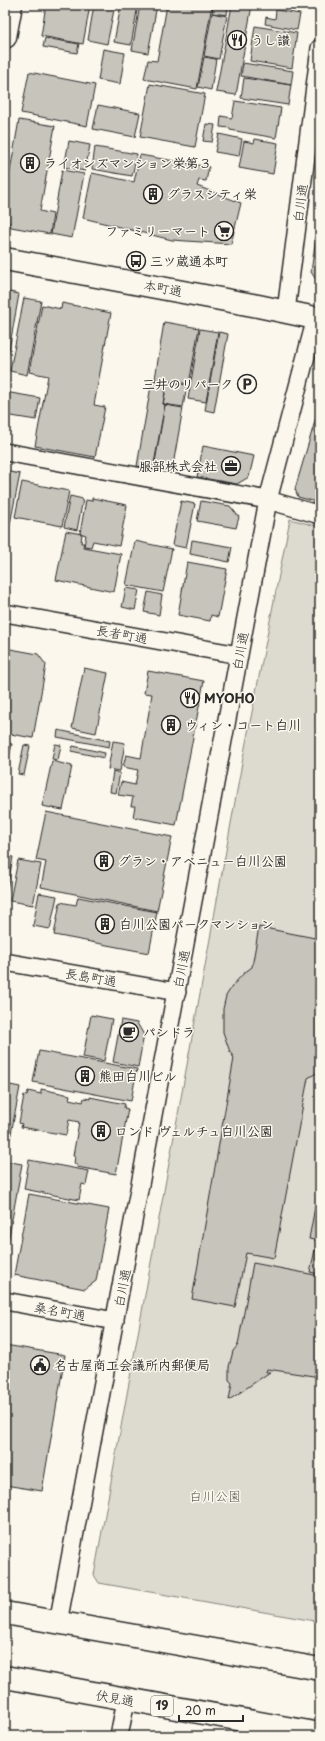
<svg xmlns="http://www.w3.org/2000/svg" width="325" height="1741" font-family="'Playpen Sans','Klee One',sans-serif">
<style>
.green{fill:#dddad0;stroke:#84827e}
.building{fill:#c7c4bc;stroke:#2b2b2b}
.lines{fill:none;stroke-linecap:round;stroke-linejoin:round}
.street-casing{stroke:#2b2b2b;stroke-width:20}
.secondary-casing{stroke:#2b2b2b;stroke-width:25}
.highway-casing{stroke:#2b2b2b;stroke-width:25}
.street{stroke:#fbf7ec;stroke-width:17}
.secondary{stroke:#fbf7ec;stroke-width:22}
.highway{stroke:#fbf7ec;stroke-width:22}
.labels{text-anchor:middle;stroke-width:3;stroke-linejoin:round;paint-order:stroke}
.shield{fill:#fbf7ec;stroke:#696865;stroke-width:1}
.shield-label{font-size:12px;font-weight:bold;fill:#2b2b2b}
.poi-label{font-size:13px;font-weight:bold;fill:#2b2b2b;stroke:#fbf7ec;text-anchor:start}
.street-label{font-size:13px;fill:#2b2b2b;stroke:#fbf7ec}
.park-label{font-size:13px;fill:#585754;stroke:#fbf7ec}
</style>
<rect width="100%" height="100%" fill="#fbf7ec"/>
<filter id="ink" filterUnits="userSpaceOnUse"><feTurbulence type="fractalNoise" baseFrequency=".025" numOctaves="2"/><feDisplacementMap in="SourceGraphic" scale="8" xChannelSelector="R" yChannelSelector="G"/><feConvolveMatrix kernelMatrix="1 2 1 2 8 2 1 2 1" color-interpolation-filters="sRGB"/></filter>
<g filter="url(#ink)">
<path class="green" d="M290,519l30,8v1095l-221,-39 -5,-8 148,-812z"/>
<path class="building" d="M46,5h44l-7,39 -42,-8z
M94,5h21l-8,39 -19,-4z
M121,5h17l-7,40 -17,-3z
M140,5h17l-9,48 -16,-3z
M167,5h45l-15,84 -53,-10 4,-19 9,1z
M213,5h15l-1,10 -15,-2z
M232,5h20l-16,90 -20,-3z
M276,5h26v4z
M276,10l24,4 -3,16 -32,-6 1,-7 9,2z
M212,13l15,3 -8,43 -15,-3z
M255,26l42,7 -5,35 -42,-7z
M45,38l34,6 -2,9 -34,-6z
M103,49l22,4 -5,31 -22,-4z
M204,57l12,2 -5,31 -13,-3z
M243,63l50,8 -2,14 -50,-9z
M29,72l66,13 -8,41 -66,-13z
M244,78l47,7 -3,20 -47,-7z
M150,84l55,10 -10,53 -55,-10z
M235,101l46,7 -5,30 -46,-8v-2l-10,-1 1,-11 11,2z
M98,105l42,8 -5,24 -42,-8z
M19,120l36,6 -15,85 13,3 -3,20 -39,-7 -6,-15v-12z
M206,124l9,1 -3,17 -9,-1z
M219,134l23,5 -3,17 -24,-4z
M255,139l23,4 -5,31 -34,-6 5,-27 10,2z
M69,141l21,4 -5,26 -21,-4z
M95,147l42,7 -5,22 -40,-7z
M140,155l69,12 -3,14 -7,-1 -2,6 44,17 -10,41 -59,-4 -89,-22 9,-45 42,9z
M62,170l22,4 -12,64 -21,-4z
M320,210v72l-3,-1 -6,-9z
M10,292l9,2 -13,73 -1,-71z
M24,298l17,3 -14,74 -17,-4z
M62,303l49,10 -17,92 11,2 -10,50 -60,-11 13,-70 -19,-4 13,-67 19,4z
M164,322l35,6 -10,56 -34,-5z
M200,329l18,3 -12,70 -18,-3z
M219,332l9,2 -14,78 -9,-2z
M152,380l15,2 -4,22h2l-12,65 -16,-3z
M167,382l20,3 -4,22 -20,-3z
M5,392l35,6 -4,22 -31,-5z
M320,404v99l-22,-6 -3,-8z
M165,405l18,3 -11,63 -18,-3z
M203,446l51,10 -5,21 -12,7 -40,-7z
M5,471l15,3 -15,75z
M22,482l47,9 -7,35 -47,-9z
M70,496l13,3 -6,31 -13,-3z
M92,498l35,7 -8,41 -26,-5 -2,6 -7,-1 2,-11 -6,-2 6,-33 6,1z
M181,501l14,3 -9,44 -14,-3z
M201,501l29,5 9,11 -3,11 -39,-7z
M66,531l16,3 -1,9h3l-1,4 38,7 -7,38 -58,-12z
M192,540l40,7 -3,15 -39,-8z
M135,541l37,8 -9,43 -37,-7z
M187,562l40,7 -9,48 -7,-2 -1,6 -32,-6z
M126,588l13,2 -4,20 -13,-3z
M148,592l14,3 -3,20 -15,-3z
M5,648l33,6 8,11 -13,73 -28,-5z
M84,668l24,5 -12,60 -24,-5z
M148,671l56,10 -28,144 -43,-8 2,-11h-4l2,-9 -15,-2 3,-13 14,3 3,-15 -15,-3 3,-12 15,3 11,-64 -8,-1z
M58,730l52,11 -1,6 -52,-10z
M113,741l12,2 -5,28 -12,-2z
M6,743l6,1 -6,28 -1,-1z
M55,744l6,1 -3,15 -6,-1z
M24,745l6,1 -6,29 -6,-1z
M73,746l32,7 -1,5 -33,-7z
M52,761l20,5 -9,44 -21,-4z
M113,771l7,2 -4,20 -6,-1z
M46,812l126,25 -15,74 -116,-24 5,-25 -10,-2z
M5,856l8,1 -8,44z
M18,860l23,4 -8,41 -23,-4z
M39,893l18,3 -7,33 -17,-3z
M78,897l79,15 -8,41 -95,-18 6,-33 16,3z
M259,927l61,12v132l-12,7 -34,180 -28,-5 -11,54 -43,-8 42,-241 -4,-6 -7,-20v-23l3,-13 7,-11 11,-12 8,-6z
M91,1015l21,4 -8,42 -21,-4z
M121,1020l16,3 7,12 -6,32 -25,-5z
M39,1051l98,18 -6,32 -98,-19z
M5,1084l15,3 -10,52 -5,-1z
M41,1089l29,6 -1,4 14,3 1,-4 6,1v-2l35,7 -1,4 4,1 -12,65 -39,-7v-3h-3l1,-8h-2l6,-34 -10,-2 -3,15 -45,-8 1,-3 -3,-1 5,-28 3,1 1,-5 13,3z
M29,1160l60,11 -3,14 -4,-1 -3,16 -55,-11z
M5,1161l17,3 -17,95z
M320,1180v61l-11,-2z
M29,1194l80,15 -13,72 -11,8 -71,-14z
M315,1250l5,1v23l-10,-2z
M253,1263l67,13v101l-53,-8 -1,3h4l-41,28 3,-17 -3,-3v-13l4,-16 5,-6z
M5,1345l60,10 -23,136 -37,-6z"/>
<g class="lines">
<g class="street-casing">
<path id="street" d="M286,311l34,-263
M5,452l263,48 52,15
M5,613l234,42
M5,962l172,30
M5,1301l110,20
M58,1623l210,-1123 48,-182
M119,1736l7,-36"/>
</g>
<g class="secondary-casing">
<path id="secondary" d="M5,37l6,-32
M5,259l253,47 62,13"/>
</g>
<g class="highway-casing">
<path id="highway" d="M5,1613l315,56
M5,1677l315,57"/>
</g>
<use href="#street" class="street"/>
<use href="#secondary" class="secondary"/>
<use href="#highway" class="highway"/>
</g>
</g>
<defs>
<g id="restaurant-ring" transform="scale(1)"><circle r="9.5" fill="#fbf7ec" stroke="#2b2b2b" stroke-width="1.5"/><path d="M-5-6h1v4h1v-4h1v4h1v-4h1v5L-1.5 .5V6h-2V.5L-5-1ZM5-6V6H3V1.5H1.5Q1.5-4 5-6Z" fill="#2b2b2b"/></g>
<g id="building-ring" transform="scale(1)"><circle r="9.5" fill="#fbf7ec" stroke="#2b2b2b" stroke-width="1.5"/><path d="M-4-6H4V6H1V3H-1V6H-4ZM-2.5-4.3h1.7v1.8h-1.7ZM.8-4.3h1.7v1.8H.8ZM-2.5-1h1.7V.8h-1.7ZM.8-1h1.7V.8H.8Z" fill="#2b2b2b"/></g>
<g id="supermarket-ring" transform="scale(1)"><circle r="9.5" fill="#fbf7ec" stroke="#2b2b2b" stroke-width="1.5"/><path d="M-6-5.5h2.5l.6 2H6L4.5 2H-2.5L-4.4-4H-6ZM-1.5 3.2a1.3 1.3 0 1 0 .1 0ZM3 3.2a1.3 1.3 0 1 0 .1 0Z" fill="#2b2b2b"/></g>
<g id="bus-ring" transform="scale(1)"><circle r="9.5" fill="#fbf7ec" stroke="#2b2b2b" stroke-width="1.5"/><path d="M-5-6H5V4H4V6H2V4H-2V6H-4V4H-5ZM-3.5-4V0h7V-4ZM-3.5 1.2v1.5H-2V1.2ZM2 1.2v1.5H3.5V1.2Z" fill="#2b2b2b"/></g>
<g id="parking-ring" transform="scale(1)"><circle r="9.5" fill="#fbf7ec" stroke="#2b2b2b" stroke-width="1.5"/><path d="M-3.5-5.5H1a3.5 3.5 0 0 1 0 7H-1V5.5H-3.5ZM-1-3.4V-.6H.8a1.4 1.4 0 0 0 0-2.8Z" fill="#2b2b2b"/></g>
<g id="office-ring" transform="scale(1)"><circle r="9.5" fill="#fbf7ec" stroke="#2b2b2b" stroke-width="1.5"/><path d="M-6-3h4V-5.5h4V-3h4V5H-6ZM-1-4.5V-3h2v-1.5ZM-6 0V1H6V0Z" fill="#2b2b2b"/></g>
<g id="cafe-ring" transform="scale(1)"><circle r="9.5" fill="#fbf7ec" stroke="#2b2b2b" stroke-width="1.5"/><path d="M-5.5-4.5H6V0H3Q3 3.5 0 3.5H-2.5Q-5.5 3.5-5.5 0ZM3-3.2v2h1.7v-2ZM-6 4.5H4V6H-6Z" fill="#2b2b2b"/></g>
<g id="civic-ring" transform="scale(1)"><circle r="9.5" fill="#fbf7ec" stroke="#2b2b2b" stroke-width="1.5"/><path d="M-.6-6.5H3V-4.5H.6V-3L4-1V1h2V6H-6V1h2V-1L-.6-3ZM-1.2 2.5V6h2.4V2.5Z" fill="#2b2b2b"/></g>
</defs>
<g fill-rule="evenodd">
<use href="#restaurant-ring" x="237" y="40"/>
<use href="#building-ring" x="30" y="163"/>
<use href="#building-ring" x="153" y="194"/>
<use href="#supermarket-ring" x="224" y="231"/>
<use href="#bus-ring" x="136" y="261"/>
<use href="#parking-ring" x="247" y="384"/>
<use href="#office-ring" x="231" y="466"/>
<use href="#restaurant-ring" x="190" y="698"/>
<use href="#building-ring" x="171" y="725"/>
<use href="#building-ring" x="104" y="861"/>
<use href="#building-ring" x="105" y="924"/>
<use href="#cafe-ring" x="129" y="1032"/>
<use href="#building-ring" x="85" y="1076"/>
<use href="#building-ring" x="101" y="1131"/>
<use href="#civic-ring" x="40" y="1365"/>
</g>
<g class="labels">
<rect class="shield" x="151" y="1696" width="22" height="20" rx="3"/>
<g class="shield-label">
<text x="162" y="1710">19</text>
</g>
<g class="poi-label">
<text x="251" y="45">うし讃</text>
<text x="44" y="168">ライオンズマンション栄第３</text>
<text x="167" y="199">グラスシティ栄</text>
<text x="210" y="236" text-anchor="end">ファミリーマート</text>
<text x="150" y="266">三ツ蔵通本町</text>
<text x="233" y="389" text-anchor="end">三井のリパーク</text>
<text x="217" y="471" text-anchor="end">服部株式会社</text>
<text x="204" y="703">MYOHO</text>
<text x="185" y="730">ウィン・コート白川</text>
<text x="118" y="866">グラン・アベニュー白川公園</text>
<text x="119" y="929">白川公園パークマンション</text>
<text x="143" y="1037">パンドラ</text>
<text x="99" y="1081">熊田白川ビル</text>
<text x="115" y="1136">ロンド ヴェルチュ白川公園</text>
<text x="54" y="1370">名古屋商工会議所内郵便局</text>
</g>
<g class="street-label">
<text transform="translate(300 203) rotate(-83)" y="5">白川通</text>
<text transform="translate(163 288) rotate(10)" y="5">本町通</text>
<text transform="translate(122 634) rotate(10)" y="5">長者町通</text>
<text transform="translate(240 651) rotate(-80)" y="5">白川通</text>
<text transform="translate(181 969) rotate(-79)" y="5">白川通</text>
<text transform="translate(91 977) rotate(10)" y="5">長島町通</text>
<text transform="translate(122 1288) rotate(-79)" y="5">白川通</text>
<text transform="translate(60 1311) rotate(10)" y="5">桑名町通</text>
<text transform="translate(115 1698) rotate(10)" y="5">伏見通</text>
</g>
<g class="park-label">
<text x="215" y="1501">白川公園</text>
</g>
</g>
<rect width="325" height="1741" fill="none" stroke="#fbf7ec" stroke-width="20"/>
<rect x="10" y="10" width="305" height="1721" fill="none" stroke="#2b2b2b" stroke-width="1.5" filter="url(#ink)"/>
<path d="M179 1715v6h64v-6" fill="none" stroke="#2b2b2b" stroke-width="2"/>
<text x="185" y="1715" font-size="12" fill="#2b2b2b" stroke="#fbf7ec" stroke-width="3" paint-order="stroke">20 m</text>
</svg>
